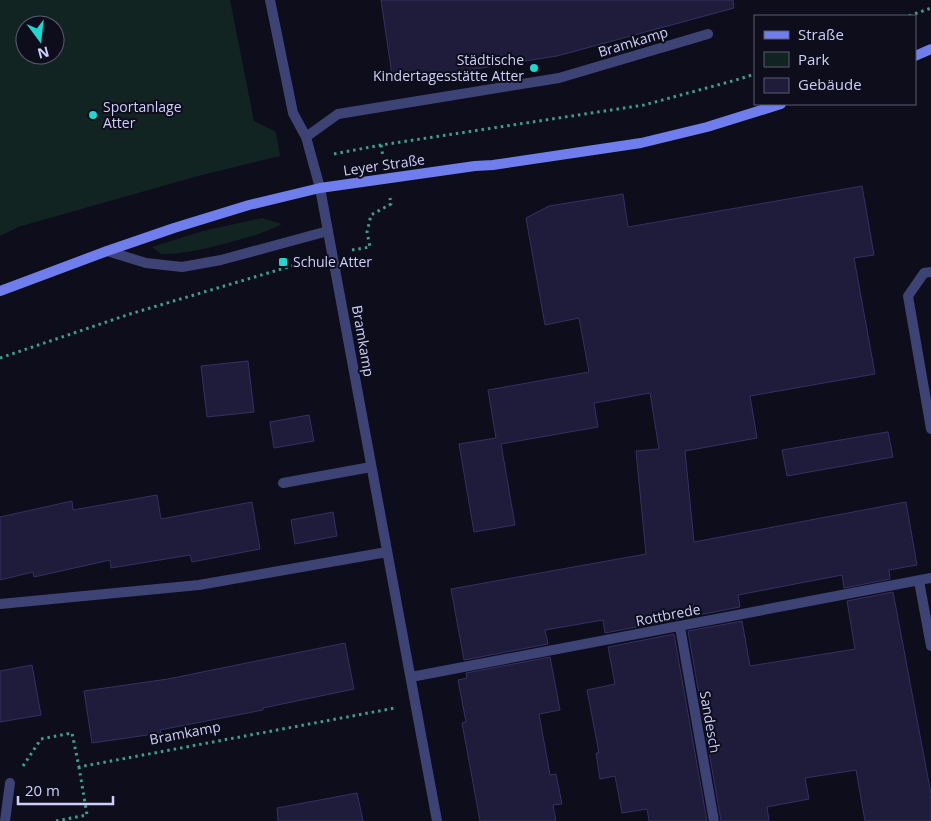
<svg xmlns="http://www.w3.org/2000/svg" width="931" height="821" font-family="'Open Sans',sans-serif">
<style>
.green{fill:#112421;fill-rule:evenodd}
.building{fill:#1e1c3a;stroke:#343163}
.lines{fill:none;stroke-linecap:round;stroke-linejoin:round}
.path{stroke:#3ba08c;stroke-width:3;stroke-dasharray:2.5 4;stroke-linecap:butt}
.lane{stroke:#3e4375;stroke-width:10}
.street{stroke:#3e4375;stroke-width:10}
.secondary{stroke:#707eed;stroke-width:10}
.poi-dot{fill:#1bd8d1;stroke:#0e0d1b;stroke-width:2}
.labels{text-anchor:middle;stroke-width:4;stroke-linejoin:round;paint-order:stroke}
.street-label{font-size:14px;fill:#cecff9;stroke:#0e0d1b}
.poi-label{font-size:14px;fill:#cecff9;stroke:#0e0d1b;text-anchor:start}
</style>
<rect width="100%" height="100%" fill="#0e0d1b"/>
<path class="green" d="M0,0h230l24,121 22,11 4,24 -82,20 -180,51 -18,9zM25,25h30v30h-30z
M262,218l20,6c-17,9 -36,14 -55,19 -22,6 -43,11 -66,11l-9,-7 51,-16z"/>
<path class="building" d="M381,0h352l1,8 -177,48 -164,26z
M862,186l12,69 -20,3 21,116 -125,22 7,42 -72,13 9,91 212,-40 11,63 -28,5 1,9 -46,9 -2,-13 -104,20 2,12 -135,26 -2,-13 -58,10 3,14 -84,16 -13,-71 195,-35 -10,-103 23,-2 -9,-56 -56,10 4,24 -97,17 14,81 -41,7 -15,-88 37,-6 -8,-48 101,-18 -10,-54 -34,7 -19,-107 23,-12 74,-12 5,33z
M248,361l6,51 -47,5 -6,-51z
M309,415l5,26 -40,7 -4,-26z
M887,432h1l5,25 -106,19 -5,-26z
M157,495l4,24 91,-17 8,47 -68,13 -2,-7 -79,13 -1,-8 -76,17 -1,-5 -33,8v-63l72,-16 1,9z
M333,512l4,24 -42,8 -4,-24z
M893,592l38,202v27h-66l-9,-51 -51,8 4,21 -42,8 2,14h-48l-33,-190 54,-10 8,45 105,-17 -8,-48z
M674,634l33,187h-58l-2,-12 -25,4 -7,-37 -15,3 -4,-26h3l-12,-63 28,-6 -7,-37z
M345,643l9,46 -91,19v2l-103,20 1,3 -69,10 -8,-52 84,-12z
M550,657l10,53 -21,4 11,61 6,-1 6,30 -9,1 3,16h-76l-18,-98 4,-1 -8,-42 9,-2 -1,-5z
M32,665l9,50 -41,7v-51z
M357,793l6,28h-85l-1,-13z"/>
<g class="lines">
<path class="path" d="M909,16l22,-8
M381,145l2,12
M334,154l47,-9 263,-40 92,-25 19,-6
M352,250l18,-3 -3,-15 4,-17 20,-11 -1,-6
M0,358l130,-44 165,-49
M23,766l18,-27 31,-6 7,34 316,-59
M56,821l31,-6 -8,-48"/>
<path class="lane" d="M270,0l23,113 13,24 14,51
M306,137l32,-23 221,-36 149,-44
M107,251l39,12 36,4 39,-7 107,-29
M283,483l88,-16
M0,604l199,-19 188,-33"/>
<path class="street" d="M320,188l117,633
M931,272l-7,1 -16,23 23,133
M919,581l12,65
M680,627l34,194
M411,677l520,-99
M5,821l5,-38"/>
<path class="secondary" d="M915,56l16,-7
M0,291l107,-40 67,-23 75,-23 71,-17 155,-22 18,-1 148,-22 66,-16 74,-23"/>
</g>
<g class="poi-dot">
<circle cx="534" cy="68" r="5"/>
<circle cx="93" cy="115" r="5"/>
<rect x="278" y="257" width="10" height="10" rx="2.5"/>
</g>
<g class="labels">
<g class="street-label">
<text transform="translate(633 42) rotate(-17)" y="5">Bramkamp</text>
<text transform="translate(384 165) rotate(-8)" y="5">Leyer Straße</text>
<text transform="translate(363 341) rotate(80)" y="5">Bramkamp</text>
<text transform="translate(668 615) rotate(-11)" y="5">Rottbrede</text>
<text transform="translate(710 722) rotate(80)" y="5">Sandesch</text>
<text transform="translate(185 733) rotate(-11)" y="5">Bramkamp</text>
</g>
<g class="poi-label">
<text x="524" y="65" text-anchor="end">Städtische<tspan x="524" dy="16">Kindertagesstätte Atter</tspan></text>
<text x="103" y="112">Sportanlage<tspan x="103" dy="16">Atter</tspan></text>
<text x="293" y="267">Schule Atter</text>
</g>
</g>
<rect x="754" y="15" width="162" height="90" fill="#0e0d1b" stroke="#5b5b74"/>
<rect x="764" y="31" width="25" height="8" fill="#707eed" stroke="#5b5b74"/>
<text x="798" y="40" font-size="15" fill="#cecff9">Straße</text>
<rect x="764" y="52" width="25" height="15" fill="#112421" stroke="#5b5b74"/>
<text x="798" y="65" font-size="15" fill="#cecff9">Park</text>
<rect x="764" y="78" width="25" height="15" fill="#1e1c3a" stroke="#5b5b74"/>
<text x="798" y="90" font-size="15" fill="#cecff9">Gebäude</text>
<g transform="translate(40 40) rotate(165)"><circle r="24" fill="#0e0d1b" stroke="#5b5b74"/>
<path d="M0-4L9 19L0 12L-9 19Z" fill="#1bd8d1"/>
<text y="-8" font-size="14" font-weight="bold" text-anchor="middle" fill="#cecff9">N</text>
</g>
<path d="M18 796v8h95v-8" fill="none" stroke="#cecff9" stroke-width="2.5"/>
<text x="25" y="796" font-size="15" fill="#cecff9" stroke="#0e0d1b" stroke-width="4" paint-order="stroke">20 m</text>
</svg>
